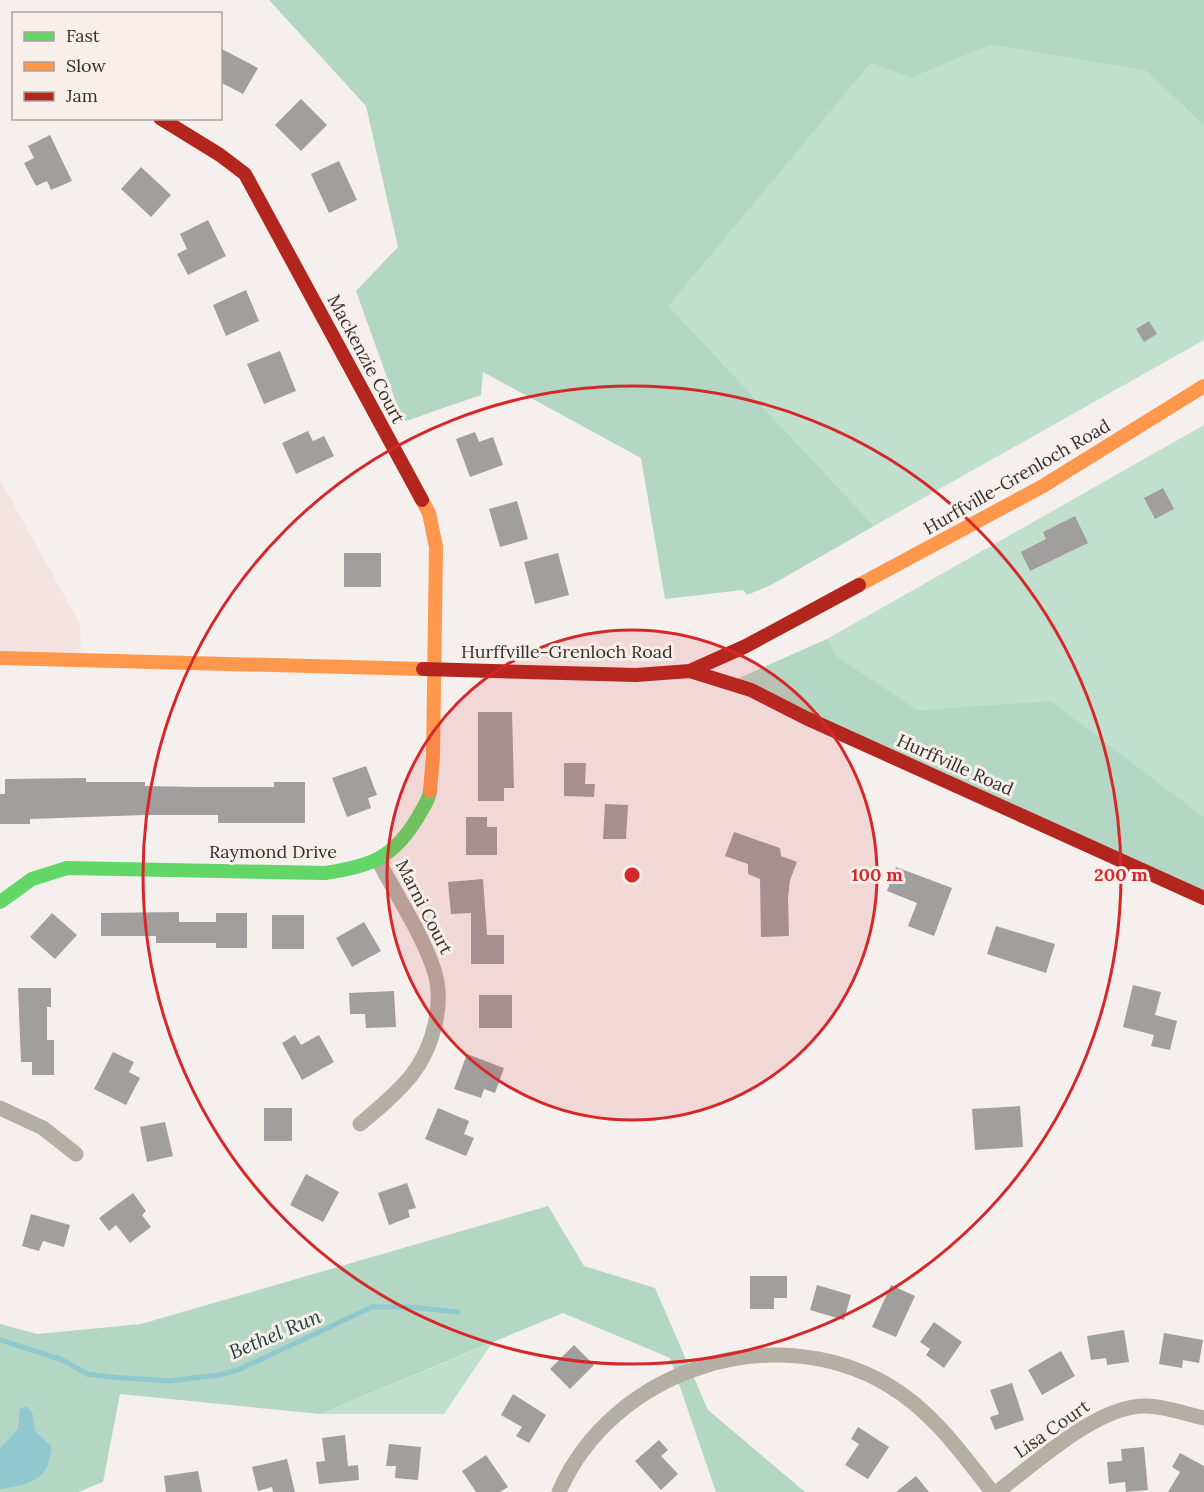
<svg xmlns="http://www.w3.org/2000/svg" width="1204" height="1492" font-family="Lora,serif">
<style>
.commercial{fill:#f4e3e2}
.green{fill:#c0dfce}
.forest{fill:#b4d6c4}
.water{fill:#91c7ce}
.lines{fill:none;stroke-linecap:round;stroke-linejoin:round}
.stream{stroke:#91c7ce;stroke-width:5}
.building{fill:#a19e9e}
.street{stroke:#b4afa3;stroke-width:15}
.fast{stroke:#63d668;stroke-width:14}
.slow{stroke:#ff974d;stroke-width:14}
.jam{stroke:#b3261e;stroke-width:14}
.ring{fill:none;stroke:#d62828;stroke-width:3}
.labels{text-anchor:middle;stroke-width:6;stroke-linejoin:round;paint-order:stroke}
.street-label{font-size:18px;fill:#34302f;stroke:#f8efeb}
.water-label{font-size:20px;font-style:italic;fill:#1d4348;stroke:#f8efeb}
.centre{fill:#d62828;stroke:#f8efeb;stroke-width:3}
.ring-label{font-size:18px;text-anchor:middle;font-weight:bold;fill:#d62828;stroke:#f8efeb;stroke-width:6;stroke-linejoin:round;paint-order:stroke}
</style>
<rect width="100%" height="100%" fill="#f5f0ee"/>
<path class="commercial" d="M0,480l80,144 1,36 -81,-2z"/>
<path class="green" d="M991,45l155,26 58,55v214l-330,186 -207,-220 204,-243 40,15z
M1204,425v392l-154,-115 -132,8 -80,-53 -11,-18z
M492,1343l-48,71h-124z"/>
<path class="forest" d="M269,0h935v126l-58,-55 -155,-26 -80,33 -40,-15 -203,243 206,220 -103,59 -24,10 -4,-5 -78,9 -24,-141 -158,-86 -2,23 -78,27 -47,-131 42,-44 -32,-141z
M827,639l11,18 80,53 132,-9 154,116v84l-474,-219z
M548,1206l36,60 71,22 53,122 97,82h-89l-46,-134 -107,-45 -243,101 -200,-20 -17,88 -25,10h-78v-168l37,10 104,-10z"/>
<path class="water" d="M27,1407l5,6 3,18 16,15c0,33 -21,39 -51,43v-40l18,-20 2,-21z"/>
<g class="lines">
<path class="stream" d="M0,1340l60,19 28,15 22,3 59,4 50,-6 21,-6 132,-62h38l48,5"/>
</g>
<path class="building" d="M220,48l38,20 -15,26 -23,-12z
M301,99l26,26 -26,26 -26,-26z
M50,135l22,46 -21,9 -4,-9 -11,5 -12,-23 10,-5 -6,-12z
M339,161l18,39 -28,13 -18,-39z
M141,167l30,28 -20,22 -30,-28z
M208,220l18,36 -38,19 -11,-21 10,-5 -7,-15z
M246,290l13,31 -33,15 -13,-31z
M1149,321l8,13 -13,8 -8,-13z
M280,351l16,40 -32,13 -17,-40z
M308,431l5,10 11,-5 10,20 -38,18 -14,-31z
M475,432l4,10 14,-5 10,28 -33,12 -14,-38z
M1163,488l11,21 -19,10 -11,-21z
M517,501l11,38 -28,8 -11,-38z
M1075,516l13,27 -58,28 -9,-19 25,-13 -3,-7z
M344,553h37v34h-37z
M558,553l11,42 -34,9 -11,-42z
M478,712h34l2,76h-10v13h-26z
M564,763h22l-1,21h10l-1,13 -30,-1z
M366,766l11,29 -9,3 3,10 -24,9 -15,-39z
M86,778v4h59v4l52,1h77v-5h31v41h-87v-8h-73l-115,4v5h-30v-30h5v-15z
M605,804l23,1 -2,34h-23z
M466,817h21v10h10v28h-31z
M734,832l46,16 1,8 16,6 -7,18 -2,18 1,38 -28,1 -1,-58 -12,-5v-10l-23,-8z
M896,867l56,21 -18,48 -26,-10 9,-23 -30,-12z
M483,879l4,56h17v29h-33v-51l-20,1 -3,-32z
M179,912v10h37v-9h31v35h-31v-5h-60v-7h-55v-23z
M52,913l25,22 -22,24 -25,-22z
M272,915h32v34h-32z
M364,922l17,29 -29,16 -16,-29z
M996,926l59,18 -9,29 -59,-19z
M1133,985l28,7 -6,23 22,6 -7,29 -19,-4 3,-11 -31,-8z
M18,988h33v19h-4v33h7v35h-22v-13h-11z
M394,991l2,36 -30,1 -1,-14h-15l-1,-21z
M479,995h33v33h-33z
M295,1035l6,10 18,-10 15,27 -32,18 -20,-37z
M113,1052l21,10 -5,10 11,6 -14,27 -32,-16z
M467,1054l37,14 -9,25 -11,-4 -3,9 -27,-9z
M1020,1106l3,41 -48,3 -3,-41z
M264,1108h28v33h-28z
M438,1108l31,13 -5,13 10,4 -8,18 -41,-17z
M165,1122l8,34 -26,6 -7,-35z
M306,1174l33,18 -16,30 -33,-17z
M407,1183l9,25 -8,2 2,7 -21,8 -11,-32z
M133,1193l13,18 -4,4 9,12 -21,16 -14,-18 -7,6 -10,-13z
M31,1214l39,11 -6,22 -21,-6 -4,10 -17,-5z
M750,1276h37v22h-13v11h-24z
M817,1285l34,10 -7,25 -34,-10z
M891,1285l24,11 -19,41 -24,-10z
M934,1322l28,20 -18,26 -18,-13 4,-6 -10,-7z
M1124,1330l5,32 -22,3 -1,-7 -15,2 -4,-24z
M1164,1333l39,7 -4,23 -16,-3 -1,8 -23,-4z
M574,1345l20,20 -24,24 -20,-20z
M1061,1351l14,25 -33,19 -14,-25z
M1012,1383l12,37 -29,10 -5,-13 9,-3 -9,-24z
M513,1394l33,21 -17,28 -13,-7 6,-9 -21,-12z
M858,1427l31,20 -21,32 -23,-14 14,-21 -8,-5z
M345,1435l3,31 10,-1 1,15 -40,4 -3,-22 9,-1 -3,-23z
M659,1440l9,10 -7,6 17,18 -17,16 -26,-29z
M389,1444l32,3 -3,33 -23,-2 1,-12h-10z
M1144,1447l4,43 -22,2 -1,-10 -16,2 -2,-22 15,-1 -1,-12z
M1180,1453l24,13v26h-36l12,-20 -8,-5z
M486,1455l22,32 -8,5h-24l-14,-21z
M287,1459l8,33h-22l-1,-5 -14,4 -6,-24z
M198,1471l4,21h-36l-2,-16z
M916,1476l13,16h-33z"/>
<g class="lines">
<path class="street" d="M0,1108l43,20 33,26
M360,1124c18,-15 36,-30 51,-48 22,-28 35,-74 22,-109 -13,-37 -37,-72 -55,-107
M559,1492c53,-122 214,-175 329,-107 44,26 73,67 104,107
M997,1492c38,-28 100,-87 149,-86 19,0 39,8 58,12"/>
<path class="fast" d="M0,902l32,-23 35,-11 258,5c45,-7 68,-14 93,-56 4,-8 11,-16 12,-26"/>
<path class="slow" d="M422,500l7,13 7,34 -3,209 -3,35
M859,585l184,-99 161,-100
M0,658l423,11"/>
<path class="jam" d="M160,118l60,37 25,19 177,326
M423,669l213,6 54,-4 56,-25 113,-61
M690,671l61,19 55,28 398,180"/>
</g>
<circle cx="632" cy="875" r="245" fill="#d62828" fill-opacity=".12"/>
<g class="ring">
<circle cx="632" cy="875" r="245"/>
<circle cx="632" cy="875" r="489"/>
</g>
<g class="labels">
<g class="street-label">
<text transform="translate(366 359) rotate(62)" y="6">Mackenzie Court</text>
<text transform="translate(1017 477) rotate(-30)" y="6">Hurffville-Grenloch Road</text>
<text x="567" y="658">Hurffville-Grenloch Road</text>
<text transform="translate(955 765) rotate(24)" y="6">Hurffville Road</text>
<text x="273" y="858">Raymond Drive</text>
<text transform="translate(424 907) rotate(63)" y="6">Marni Court</text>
<text transform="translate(1052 1429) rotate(-35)" y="6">Lisa Court</text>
</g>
<g class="water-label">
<text transform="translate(275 1334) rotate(-23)" y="7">Bethel Run</text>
</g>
</g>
<circle cx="632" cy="875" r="9" class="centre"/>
<g class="ring-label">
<text x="877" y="881">100 m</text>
<text x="1121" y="881">200 m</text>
</g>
<rect x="12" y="12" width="210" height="108" fill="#f8efeb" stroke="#aaa3a0" stroke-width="1.5"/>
<rect x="24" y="32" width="30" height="9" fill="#63d668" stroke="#aaa3a0" stroke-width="1.5"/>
<text x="66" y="42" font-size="18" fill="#34302f">Fast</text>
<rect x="24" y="62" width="30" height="9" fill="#ff974d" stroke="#aaa3a0" stroke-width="1.5"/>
<text x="66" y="72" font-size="18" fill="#34302f">Slow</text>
<rect x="24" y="92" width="30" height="9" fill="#b3261e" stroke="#aaa3a0" stroke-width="1.5"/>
<text x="66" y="102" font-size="18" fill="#34302f">Jam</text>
</svg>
